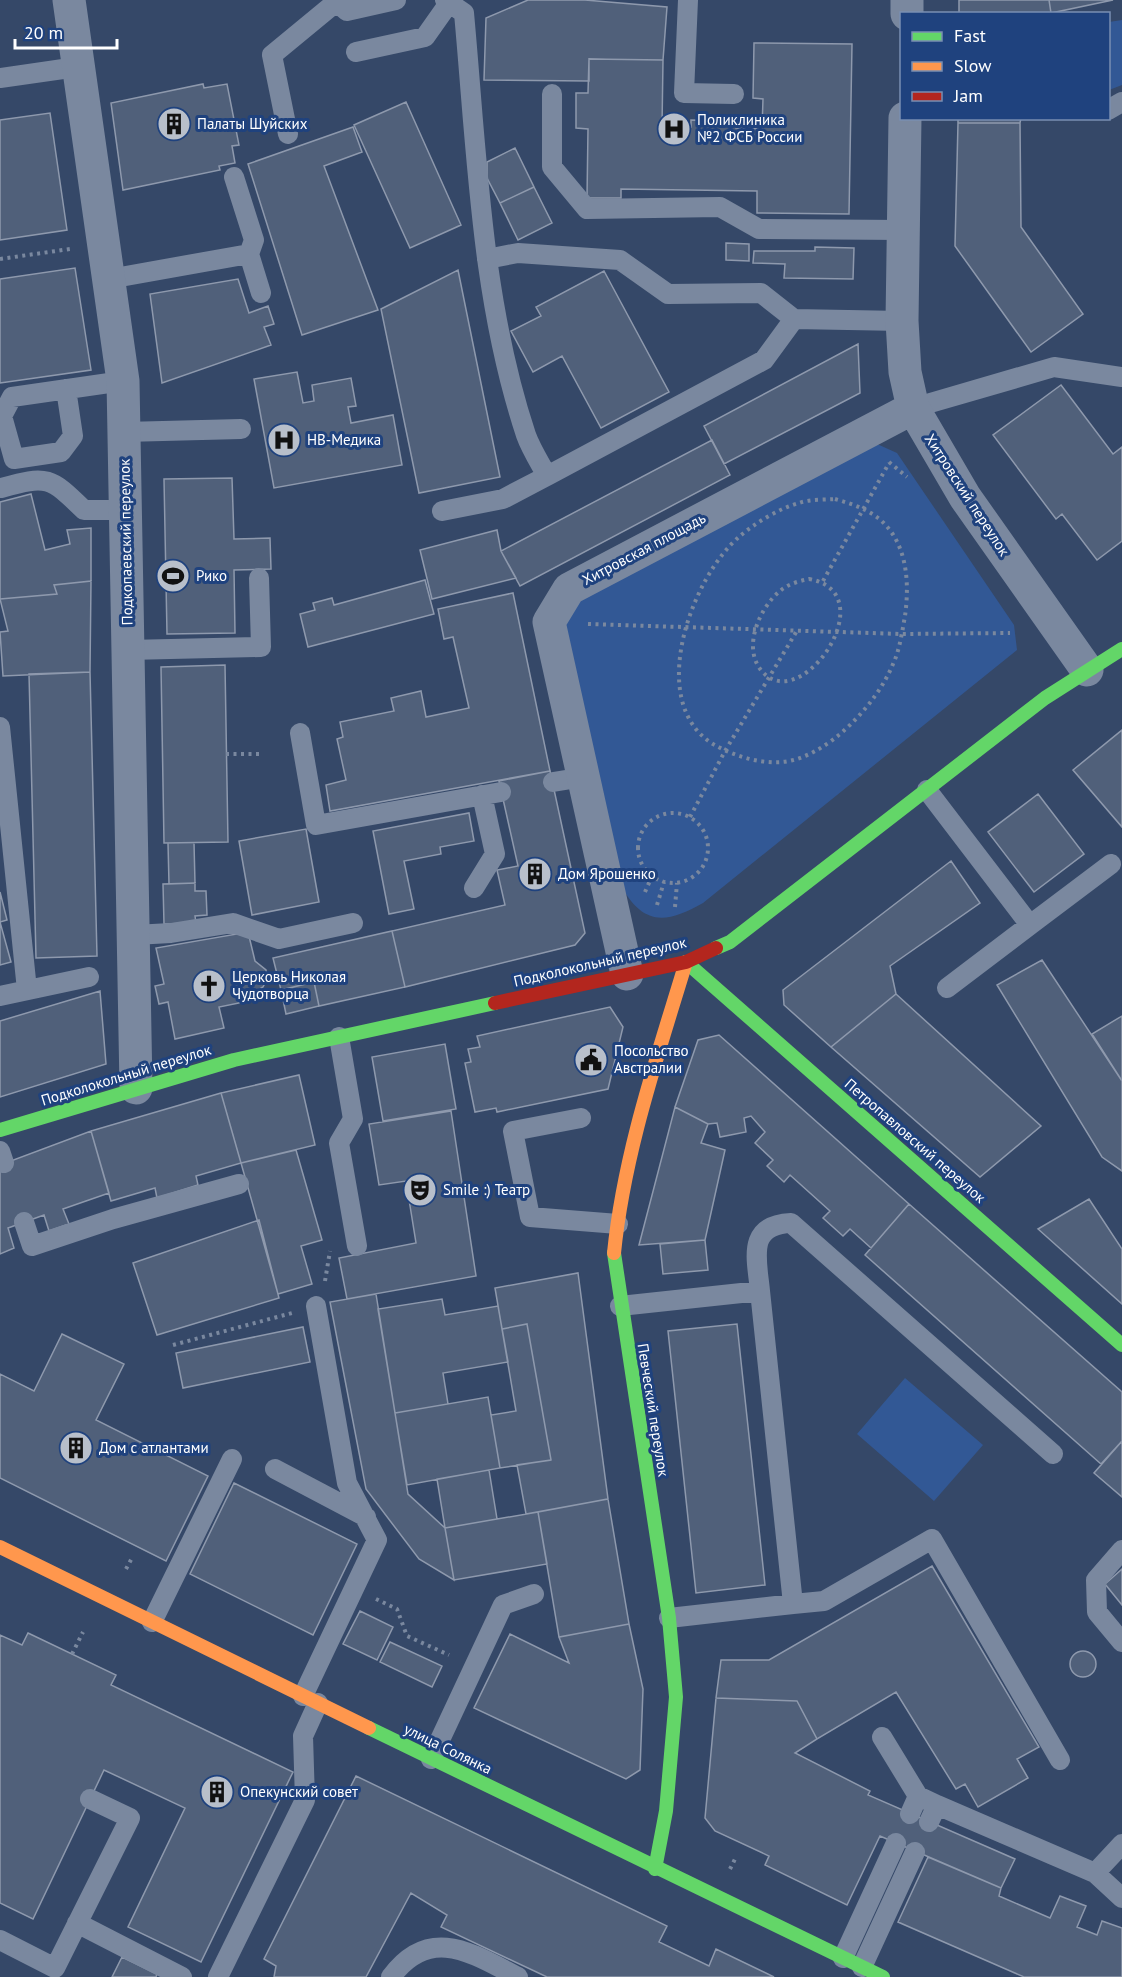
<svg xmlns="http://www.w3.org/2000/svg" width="1122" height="1977" font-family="'PT Sans',sans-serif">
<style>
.green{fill:#325895}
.building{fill:#50607a;stroke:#8e99ad;stroke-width:1.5}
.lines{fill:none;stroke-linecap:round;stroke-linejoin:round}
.path{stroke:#7a889f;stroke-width:4;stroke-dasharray:3 4.5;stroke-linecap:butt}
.lane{stroke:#7a889f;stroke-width:20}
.street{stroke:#7a889f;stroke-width:33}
.fast{stroke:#63d668;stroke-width:14}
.slow{stroke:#ff974d;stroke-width:14}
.jam{stroke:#b3261e;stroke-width:14}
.labels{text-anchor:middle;stroke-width:6;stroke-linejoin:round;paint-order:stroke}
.poi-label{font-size:15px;fill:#fff;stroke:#1f427e;text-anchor:start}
.street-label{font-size:15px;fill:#fff;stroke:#1f427e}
</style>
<rect width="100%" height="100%" fill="#354868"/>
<path class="green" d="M1122,20v65l-13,5v-68z
M877,444l20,9 117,172 3,25 -314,253c-40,23 -62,21 -84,-21l-56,-245 4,-23 11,-13z
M905,1378l78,67 -49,56 -77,-67z"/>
<path class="building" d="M528,0h57l82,7 -4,53 -74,-1v22l-105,-1 2,-62z
M959,0h90l2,13 -92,1z
M1049,0h64l-62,13z
M754,43l98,1 -3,170 -92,-1v-22l-136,-2v9h-34l1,-69 -12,-1v-35h12l1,-34 74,1 -1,67h29v-7l45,1v7l26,1 1,-30 -10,-1z
M203,84l1,4 23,-4 12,61 -7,1 3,17 -16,3 1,4 -97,20 -12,-87z
M406,102l55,123 -51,23 -56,-123z
M50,113l17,117 -67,10v-120z
M958,118h63l-1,5h-62z
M958,123h62l1,104 62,87 -52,38 -76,-106z
M353,127l9,25 -38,14 54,144 -76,25 -54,-171z
M515,148l19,39 -34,16 -13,-25v-16z
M534,187l18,36 -34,17 -18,-37z
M726,243l23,1v17l-23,-1z
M815,247l39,1 -1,31 -69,-1 1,-14 -32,-1 1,-12h61z
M75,268l16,102 -91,13v-104z
M458,270l42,207 -81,16 -38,-184z
M604,271l65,121 -68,36 -39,-72 -29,16 -22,-41 30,-15 -5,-9z
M238,279l11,34 19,-7 6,18 -10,3 7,18 -109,38 -12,-89z
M858,344l2,49 -136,71 -20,-38z
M297,372l6,31 11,-2 -2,-16 39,-7 5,28 -8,1 3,16 42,-8 9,50 -128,23 -20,-109z
M1061,385l52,69 9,-7v94l-25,19 -35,-46 -6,5 -63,-84z
M712,440l18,35 -210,111 -19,-35z
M232,478l2,61 36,-1 1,31 -37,1 1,63 -68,1 -3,-155z
M31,494l14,56 25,-6 -3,-14 24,-2v53l-37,4 3,9 -57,5v-97z
M497,530l4,21 15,27 -84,21 -12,-49z
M425,580l9,34 -126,33 -8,-33 15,-4 -2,-7 19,-5 2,7z
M91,581l-1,91 -87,4 -3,-44 8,-1 -8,-32 57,-5 -3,-9z
M513,593l37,178 -220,40 -4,-26 20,-5 -9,-41 6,-2 -3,-15 54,-11 -3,-13 30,-7 5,26 43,-9 -16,-71 -9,2 -6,-30z
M225,665l3,177 -64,1 -3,-176z
M90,672l7,284 -61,2 -7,-284z
M1122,730v97l-49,-57z
M550,771l35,162 -10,12 -170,42 -13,-56 113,-26 -8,-35 21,-4 -19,-85z
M1038,794l46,60 -50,38 -46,-60z
M469,813l5,28 -34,6 1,7 -37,7 10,48 -25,5 -16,-83z
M306,829l13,73 -67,13 -13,-74z
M168,843h26l1,40 -26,1z
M951,861l29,42 -90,63 6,28 -65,53 -47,-42 -1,-15z
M195,883v8h11l1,24 -12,1 1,7 -32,1 -1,-40z
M0,892l7,28 -7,2z
M0,922l11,40 -11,3z
M392,931l13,56 -86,19 -5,-24 -33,8 -8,-32z
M248,932l7,29 11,9 1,9 -4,8 -7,4 2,8 -39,8 5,21 -49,11 -7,-37 -9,2 -4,-18 9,-2 -8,-36z
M1042,960l80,121v90l-20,-14 -105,-172z
M314,982l5,24 -33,8 -5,-24z
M100,991l6,73 -106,33v-76z
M896,994l145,132 -61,51 -149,-130z
M610,1007l13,20 -15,62 -111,23 -1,-4 -21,4 -10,-49 6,-1 -3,-13 12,-2 -3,-11z
M1122,1016v65l-30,-47z
M719,1035l190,169 -38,44 -21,-19 -7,7 -20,-18 7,-7 -40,-36 -6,7 -17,-16 6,-6 -18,-17 10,-11 -14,-16 -7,2 2,14 -26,5 -3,-14 -9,1 -33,-17 23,-67z
M445,1044l11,65 -73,12 -11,-64z
M299,1075l16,70 -74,18 -20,-70z
M221,1093l20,70 -45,13 2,9 -41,13 -2,-10 -44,13 -20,-70z
M675,1107l33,17 -7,19 24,7 -20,90 -66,5z
M451,1111l25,165 -129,23 -8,-41 77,-15 -10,-62 -27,4 -10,-61z
M91,1131l18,62 -46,16 6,15 -20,7 -5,-16 -36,13 6,20 -14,6v-89z
M296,1150l26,90 -21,6 11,38 -34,10 -37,-131z
M1089,1199l33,50v55l-84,-75z
M909,1204l213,188v49l-21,23 -236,-209z
M259,1220l20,78 -122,37 -24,-72z
M705,1240l3,30 -45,4 -3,-30z
M578,1273l30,226 -82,15 -9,-49 34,-5 -24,-136 -25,5 -7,-41z
M376,1294l32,200 37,34 9,52 -35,-21 -53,-70 -36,-187z
M442,1299l3,16 53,-9 10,56 -65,11 5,31 -53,9 -17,-104z
M527,1324l24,136 -51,8 -9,-53 25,-4 -14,-82z
M737,1324l28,261 -69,8 -28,-262z
M303,1327l7,35 -127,26 -7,-35z
M62,1334l62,30 -28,56 112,56 -42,85 -166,-83v-104l34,17z
M488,1397l12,71 -93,17 -12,-72z
M1122,1441v56l-28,-24z
M489,1470l8,49 -52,9 -8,-49z
M234,1483l123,61 -44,91 -123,-61z
M608,1499l21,125 -70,13 -21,-125z
M538,1512l9,52 -93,16 -9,-52z
M932,1566l107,181 -22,12 11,19 -50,29 -13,-23 -9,5 -60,-97 -79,47 -20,-38 -81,-3 5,-38h48z
M1122,1569v36l-17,-21z
M360,1611l33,16 -16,33 -34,-16z
M629,1624l14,65 -3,81 -14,9 -152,-71 36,-74 59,29 -10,-26z
M28,1633l88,42 -5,10 182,87 -92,190 -73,-35 57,-119 -81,-38 -71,149 -33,-16v-268l22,10z
M390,1642l52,24 -10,21 -52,-25z
M1070 1664a13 13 0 1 1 26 0a13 13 0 1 1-26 0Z
M716,1698l81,3 20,38 -22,14 75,38 -2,4 147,64 -14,29 -121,-52 -33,69 -82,-40 4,-9 -54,-25 -10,-13z
M356,1776l311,150 -8,16 50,24 7,-17 58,28h-227l-106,-50 6,-12 -36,-22 -45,84h-92l2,-11 -12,-7z
M928,1857l73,31 -2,8 51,22 10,-22 26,10 -9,21 20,8 5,-14 20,7v49h-98l-126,-55z
M122,1957l35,17 -1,3h-44z"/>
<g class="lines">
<path class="path" d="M0,259l70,-10
M889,462l18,15
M835,499c20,6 40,12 54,30 19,24 20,58 16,87 -3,16 -5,33 -12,48 -16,40 -66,94 -111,98 -24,2 -50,-7 -69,-18 -68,-42 -21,-168 27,-208 15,-13 40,-28 59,-33 11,-4 25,-3 36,-4z
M809,579c74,13 -1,128 -42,97 -28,-22 -9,-67 13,-85 8,-7 19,-10 29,-12z
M823,581l66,-118
M588,624l314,10 108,-1
M226,754h34
M638 848a35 35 0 1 1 70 0a35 35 0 1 1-70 0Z
M690,817l35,-66 73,-122
M645,892l7,-16
M657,905l7,-23
M675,907l2,-24
M325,1281l5,-30
M173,1345l119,-32
M126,1569l6,-11
M376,1599l21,10 10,27 42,19
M72,1654l11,-22
M730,1869l5,-10"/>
<path class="lane" d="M334,0l13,11 49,-11
M445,0l19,13c13,141 17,287 62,422 5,14 14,28 21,41l217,-116 30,-41
M688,0l-4,93 50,1
M356,52l69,-15 24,-34
M0,78l77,-11
M552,94v73l35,42 133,-2 39,22 144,1
M1108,110l14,-8
M288,134l-16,-79 63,-52
M234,177l20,63 -5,14
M487,259l31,-6 102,7 48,34 93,-1 33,26 108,2
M109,279l140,-25 12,39
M66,389l7,47 -12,16 -47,7 -12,-43 10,-19 111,-16
M913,408l141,-41 68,10
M124,432l117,-3
M1,488c47,-13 49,-11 83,22h41
M442,511l61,-12 44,-23
M128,650l133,-3 -2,-69
M0,727l27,263
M300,733l16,92 185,-33
M553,782l31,-5
M927,790l103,135 81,-61
M474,888l21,-34 -13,-59
M134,935l37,-2 62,-10 46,16 74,-16
M947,988l83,-63
M0,996l89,-19
M339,1037l14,82 -14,24 18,103
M581,1118l-68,13 17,86 88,7
M0,1151l4,12
M24,1222l8,24 81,-27 126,-35
M760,1291c-3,-32 -14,-66 31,-68l262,231
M620,1306l140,-15 33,313 -124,14
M275,1469l91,48
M1122,1550l-26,30 1,32 25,30
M793,1604l31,-3 108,-62 128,221
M152,1622l80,-163
M303,1696l74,-156 -30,-57 -31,-177
M882,1737l36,59 19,9
M431,1759l72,-154 31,-11
M910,1814l8,-18
M929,1822l8,-17 158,68 27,25
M1095,1873l27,-29
M77,1923l105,54
M0,1940l55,28 75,-150 -40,-19
M843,1958l53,-115
M862,1967l53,-115
M218,1977l87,-177 -2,-64 15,-33
M391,1977c39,-53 82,-23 127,0"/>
<path class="street" d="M69,0l54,381 13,707
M907,14v-14
M905,118l-3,203 3,51 8,36 52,89 122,173
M627,974l-78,-352 20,-33 344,-181"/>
<path class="fast" d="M716,948l14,-6 315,-244 77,-49
M686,962l436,383
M0,1130l234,-70 261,-57
M614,1253l55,365 7,79 -10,114 -11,58
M369,1728l514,249"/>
<path class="slow" d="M614,1253c10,-100 43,-195 72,-291
M0,1547l369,181"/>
<path class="jam" d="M495,1003l191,-41 30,-14"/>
</g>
<defs>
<g id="building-disc" transform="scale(1.725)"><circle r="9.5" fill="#b8bfca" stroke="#1f427e"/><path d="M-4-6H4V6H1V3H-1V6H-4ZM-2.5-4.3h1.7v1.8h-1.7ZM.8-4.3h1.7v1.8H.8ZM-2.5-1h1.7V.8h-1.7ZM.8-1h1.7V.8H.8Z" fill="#111"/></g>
<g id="hospital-disc" transform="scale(1.725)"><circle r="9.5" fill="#b8bfca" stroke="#1f427e"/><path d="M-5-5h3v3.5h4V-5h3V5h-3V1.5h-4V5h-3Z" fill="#111"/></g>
<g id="stadium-disc" transform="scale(1.725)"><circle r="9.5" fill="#b8bfca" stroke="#1f427e"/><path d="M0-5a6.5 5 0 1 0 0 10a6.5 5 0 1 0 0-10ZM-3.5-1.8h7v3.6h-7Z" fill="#111"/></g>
<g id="church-disc" transform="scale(1.725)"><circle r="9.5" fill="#b8bfca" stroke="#1f427e"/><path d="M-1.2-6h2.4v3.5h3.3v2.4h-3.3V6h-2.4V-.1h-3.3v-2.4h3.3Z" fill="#111"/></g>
<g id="civic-disc" transform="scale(1.725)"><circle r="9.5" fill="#b8bfca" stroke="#1f427e"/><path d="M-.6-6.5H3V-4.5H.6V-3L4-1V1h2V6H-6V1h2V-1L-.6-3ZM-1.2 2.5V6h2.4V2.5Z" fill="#111"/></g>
<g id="theatre-disc" transform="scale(1.725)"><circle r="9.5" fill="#b8bfca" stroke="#1f427e"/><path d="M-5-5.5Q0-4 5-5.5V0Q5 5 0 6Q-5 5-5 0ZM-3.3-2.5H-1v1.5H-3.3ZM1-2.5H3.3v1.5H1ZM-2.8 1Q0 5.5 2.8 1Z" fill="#111"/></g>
</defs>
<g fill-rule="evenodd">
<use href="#building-disc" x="174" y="124"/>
<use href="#hospital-disc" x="674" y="129"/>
<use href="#hospital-disc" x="284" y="440"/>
<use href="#stadium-disc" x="173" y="576"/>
<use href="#building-disc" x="535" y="874"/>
<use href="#church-disc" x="209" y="986"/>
<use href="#civic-disc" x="591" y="1060"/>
<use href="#theatre-disc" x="420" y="1190"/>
<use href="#building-disc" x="76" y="1448"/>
<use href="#building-disc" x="217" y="1792"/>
</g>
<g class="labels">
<g class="poi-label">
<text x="697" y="125">Поликлиника<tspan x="697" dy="17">№2 ФСБ России</tspan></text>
<text x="197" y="129">Палаты Шуйских</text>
<text x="307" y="445">НВ-Медика</text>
<text x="196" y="581">Рико</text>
<text x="558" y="879">Дом Ярошенко</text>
<text x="232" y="982">Церковь Николая<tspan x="232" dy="17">Чудотворца</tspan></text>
<text x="614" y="1056">Посольство<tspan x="614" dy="17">Австралии</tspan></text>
<text x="443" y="1195">Smile :) Театр</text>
<text x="99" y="1453">Дом с атлантами</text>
<text x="240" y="1797">Опекунский совет</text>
</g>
<g class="street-label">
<text transform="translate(967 495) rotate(57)" y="5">Хитровский переулок</text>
<text transform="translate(126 542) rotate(-91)" y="5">Подкопаевский переулок</text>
<text transform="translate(644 549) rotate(-28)" y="5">Хитровская площадь</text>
<text transform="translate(600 962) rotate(-13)" y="5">Подколокольный переулок</text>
<text transform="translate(126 1075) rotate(-17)" y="5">Подколокольный переулок</text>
<text transform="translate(915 1141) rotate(41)" y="5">Петропавловский переулок</text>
<text transform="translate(653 1410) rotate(81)" y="5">Певческий переулок</text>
<text transform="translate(448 1749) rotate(26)" y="5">улица Солянка</text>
</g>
</g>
<rect x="900" y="12" width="210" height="108" fill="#1f427e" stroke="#798eb2" stroke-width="1.5"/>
<rect x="912" y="32" width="30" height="9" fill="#63d668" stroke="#798eb2" stroke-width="1.5"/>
<text x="954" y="42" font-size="18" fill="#ffffff">Fast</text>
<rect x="912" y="62" width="30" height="9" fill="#ff974d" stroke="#798eb2" stroke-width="1.5"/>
<text x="954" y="72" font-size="18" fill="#ffffff">Slow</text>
<rect x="912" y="92" width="30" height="9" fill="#b3261e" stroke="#798eb2" stroke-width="1.5"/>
<text x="954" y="102" font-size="18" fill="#ffffff">Jam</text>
<path d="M15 39v9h102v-9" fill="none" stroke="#ffffff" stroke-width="3"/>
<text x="24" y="39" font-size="18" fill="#ffffff" stroke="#1f427e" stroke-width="4.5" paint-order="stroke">20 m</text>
</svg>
